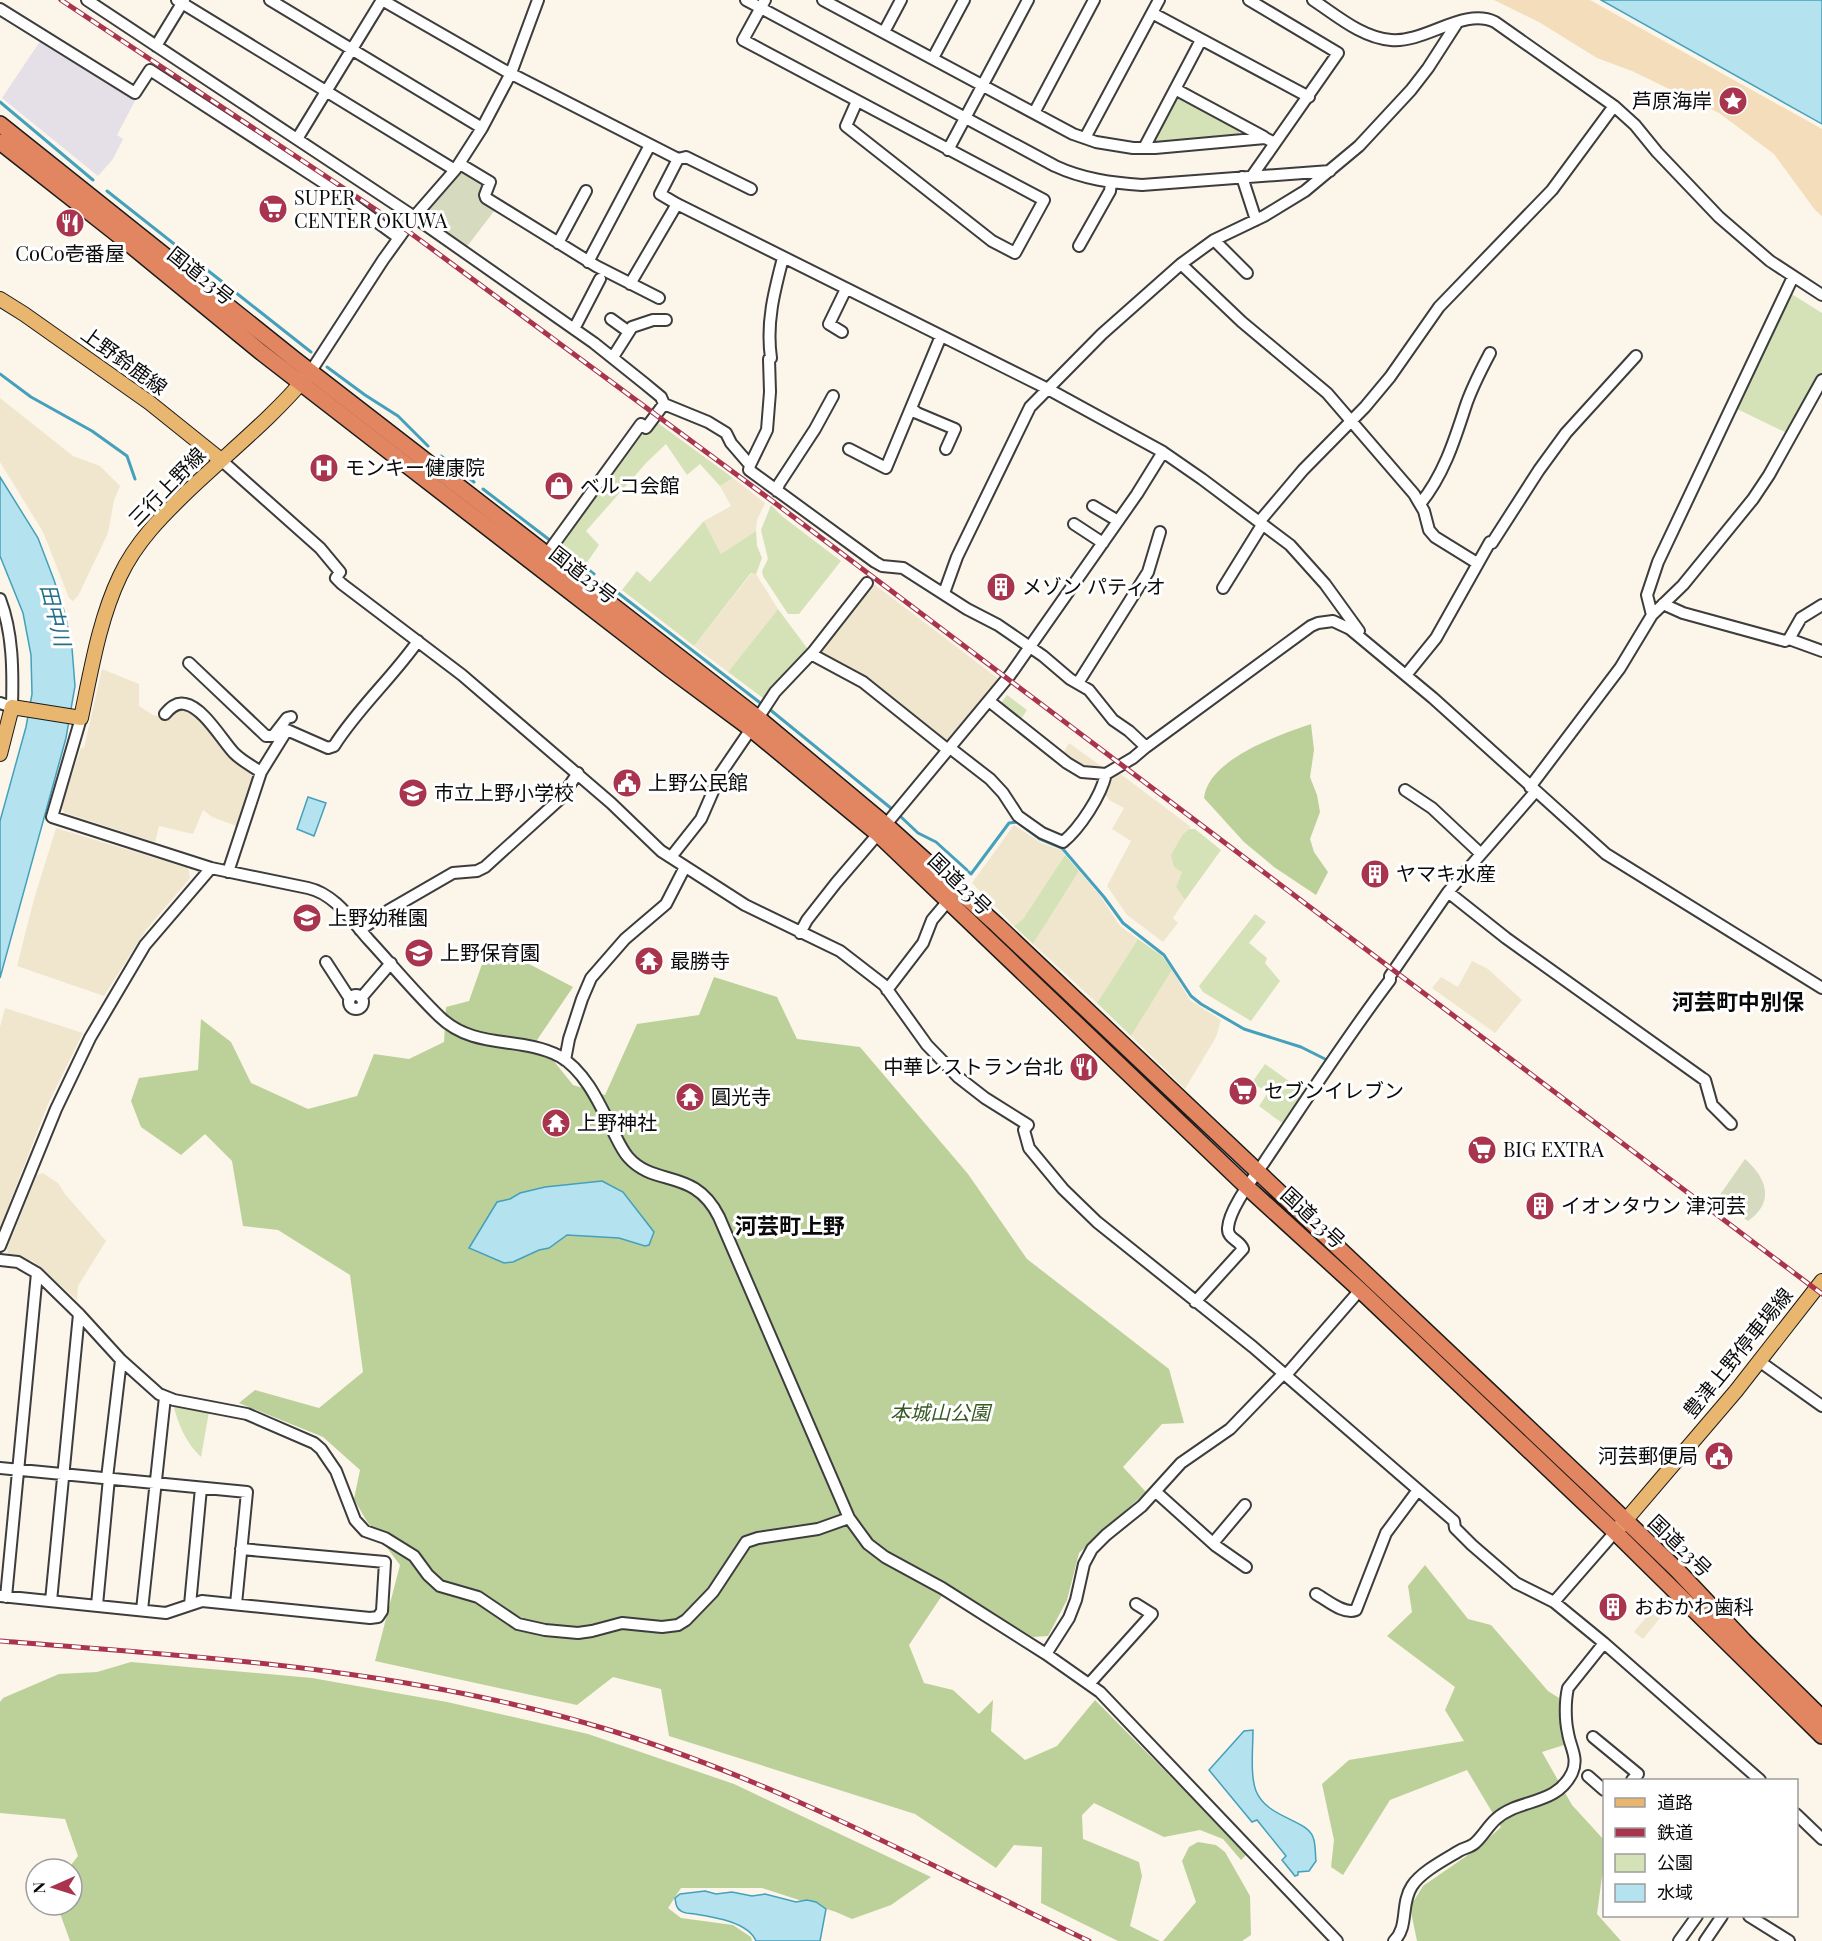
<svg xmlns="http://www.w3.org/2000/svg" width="1822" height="1941" font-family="'Playfair Display','Noto Sans JP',serif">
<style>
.industrial{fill:#e5dfe8}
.farmland{fill:#efe6cd}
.green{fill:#d5e2b8}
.forest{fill:#bbd199}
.sand{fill:#f3ddbb}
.cemetery{fill:#d6dabe}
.water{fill:#b4e2ee;stroke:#44a0bc;stroke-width:1.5}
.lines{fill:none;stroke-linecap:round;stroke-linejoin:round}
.stream{stroke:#44a0bc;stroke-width:3}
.minor-casing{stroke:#3d3d3d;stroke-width:14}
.major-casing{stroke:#1b1b1b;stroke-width:16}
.highway-casing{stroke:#1b1b1b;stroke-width:18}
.minor{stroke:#fff;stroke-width:10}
.major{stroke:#e8b66e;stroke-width:14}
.highway{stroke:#e28661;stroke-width:15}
.rail-casing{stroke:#a8344d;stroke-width:5}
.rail{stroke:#fff;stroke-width:3;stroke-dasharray:9;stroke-linecap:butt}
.labels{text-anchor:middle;stroke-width:6;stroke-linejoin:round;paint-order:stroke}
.poi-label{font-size:20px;fill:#0a0a0a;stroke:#fff;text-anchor:start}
.street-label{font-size:20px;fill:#0a0a0a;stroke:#fff}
.park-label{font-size:20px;font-style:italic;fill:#375923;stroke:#fff}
.water-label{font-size:21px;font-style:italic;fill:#236f8b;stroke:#fff}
.quarter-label{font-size:22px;font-weight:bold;fill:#0a0a0a;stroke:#fff}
</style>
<rect width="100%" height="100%" fill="#fcf5e9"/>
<path class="industrial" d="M41,40l96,57 -20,38 6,4 -10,20 -15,17 -96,-78z"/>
<path class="farmland" d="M0,398l73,58 27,10 20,20 -6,14 -6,33 -30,63 -5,5 -4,-3 -26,-66 -43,-70z
M733,478l32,25 -8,17 -1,11 -35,23 -17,-33 27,-15 -11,-20z
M752,573l4,1 22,35 -50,63 -34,-26z
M870,581l130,99 -51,63 -83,-64 -50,-27z
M102,669l37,15v22l14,9 12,2 20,-12 72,69 -18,53 -27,-10 -9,-7 -10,24 -34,-8 -4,16 -90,-29 -4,-6 20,-59h3z
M1069,743l36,26 -17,1 -26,-15z
M1118,772l73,55 -8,7 -1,38 -6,15 9,13 -12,18 5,5 -15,19 -36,-27 -20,-29 24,-45 -19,-12 12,-21 -15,-8 -6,-10 4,-8z
M1014,825l27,18 20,7 4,5 -42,64 -9,7 -42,-43z
M56,828l132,40 2,10 -44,52 -42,66 -87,-30 17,-67z
M1079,871l22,26 19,29 18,13 -41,64 -64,-59z
M1472,961l16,8 34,31 -27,33 -63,-45 9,-11 17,10z
M1172,970l18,30 31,20 -5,17 -31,52 -54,-53z
M5,1008l78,25 -35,71 -48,124v-201z
M43,1173l15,10 7,11 41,47 -28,45 -1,14 -44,-39 -25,-7 -1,-5 30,-74z
M1666,1593l8,8 -31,38 -9,-7z"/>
<path class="green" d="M1181,97l59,31 -2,9 -81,6 -3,-6 20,-38z
M1790,293l32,20v61l-33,60 -54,-26z
M658,423l75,55 -13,8 -20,-22 -13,11 -21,-31 -19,18 -61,69 13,14 -13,19 -23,-18v-3l83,-114z
M771,505l12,12 58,44 -42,53h-11l-25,-38 -1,-5 6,-12 -7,-29z
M704,521l17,33 35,-23 1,15 5,12 -6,16 -5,-1 -57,73 -72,-56 15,-19 13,11z
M778,609l32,43 -43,49 -39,-29z
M1007,695l20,15 -8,12 -21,-15z
M1189,829h6l26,21 -36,50 -9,-13 6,-15 -8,-5 -3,-12 12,-21z
M1065,855l14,16 -46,73 -19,-18 9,-7z
M1255,914l11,8 -17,21 18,15 -2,5 15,18 -29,40 -48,-29 -4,-6z
M1138,939l24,17 10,14 -41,66 -34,-33z
M1265,1064l39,28 -22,31 -23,-17 10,-15 -18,-7z
M173,1404l36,8 -8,45c-15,-14 -23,-33 -28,-53z"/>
<path class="forest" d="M1311,724l3,26 -4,27 7,18 3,17 -10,27 4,13 14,20 -12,23 -42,-28 -30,-25 -40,-44c4,-39 75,-63 107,-74z
M487,950l19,2 67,35 -36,53 36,45 32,10 32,-71 62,-9 15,-38 63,20 20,42 63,8 108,127 59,85 142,110 15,54 -22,1 -39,43 23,25 -67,61 -12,47 -19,36 -15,1 -86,-49 -38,57 15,38 29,7 26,24 14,-14 -2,31 34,29 32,-14 38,-46 152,154 -6,6 -18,-21 -23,-9 -36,7 -70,-34 -12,12 1,24 56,23 3,14 -12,50 30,15h-42l-77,-38 1,-56 -28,-2 -18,23 -81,-54 -246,-78 -8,-47 -48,-12 -36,28 -202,-44 25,-96 -34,-45 -12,-21 6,-29 -37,-33 -84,-34 16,-13 64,18 44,-36 -13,-97 -72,-45 -35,-4 -11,-65 -27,-27 -24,21 -40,-28 -10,-26 8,-23 59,-8 3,-51 30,23 20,41 57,26 49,-13 17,-42 35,5 35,-17 2,-35 23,-6z
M1425,1565l43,54 23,6 57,66 11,7 5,47 -22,7 30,53 32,35v21l-7,53 24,27h-204l-7,-34 13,-21 55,-38 23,-21 -34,-57 -77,30 -47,75 -12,-8 3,-27 -12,-56 27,-24 115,-19 -19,-31 10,-23 -68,-51 25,-24 -4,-26z
M131,1662l181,16 135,24 141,32 146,50 197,93 -40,28 -39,14 -16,-7 -74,-24h-81l-13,20 13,10 52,7 18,12 1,4h-682l-13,-36h15v-36h-4l10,-13 -13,-37 -65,-6v-111l3,-4 56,-24 38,-2z
M1198,1842l18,3 9,7 25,44 1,39 -9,6h-79l33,-39 -14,-41 7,-14z"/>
<path class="sand" d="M1494,0h96l232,129v87l-7,-6 -41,-56 -55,-41 -87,-42 -35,-13 -58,-36z"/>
<path class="cemetery" d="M462,170l23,13 10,24v3l-30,39 -41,-30v-3z
M1745,1159c22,19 30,43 3,62l-31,-22z"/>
<path class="water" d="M1602,0h220v124l-221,-124z
M0,477l38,61 16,42 11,34 7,34 3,38 -9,52 -66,240v-157l26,-94 6,-33 -1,-39 -8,-42 -23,-57z
M308,797l18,6 -12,33 -17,-7z
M602,1181l21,11 31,40 -5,13 -4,1 -26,-8 -52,-3 -18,13 -10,2 -26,12 -9,1 -35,-15 28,-46 13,-3 10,-6 25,-6z
M1253,1730c0,17 -3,46 3,61 11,27 50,28 57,46 3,7 2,17 3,24l-7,10 -11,1v3l-3,1 -13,-16 4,-4 -29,-36 -5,2 -43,-52 35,-39z
M705,1891l11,3 16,-2 20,4 13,-2 31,8 11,-2 9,2 10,7 -6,32h-64c-8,-19 -42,-24 -61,-27 -4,-1 -10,0 -14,-3 -5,-3 -5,-7 -6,-13l5,-4z"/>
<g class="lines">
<path class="stream" d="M0,102l93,78
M107,191l118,93
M235,292l76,60
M327,367l38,28 33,21 30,30
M0,374l31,23 61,34 35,25 8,23
M441,456l33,26
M483,489l68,52
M560,548l34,26
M604,582l159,123
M768,708l124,101
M900,816l18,17 18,9 31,28
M969,872l2,2 38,-51 8,-1 23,17 22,9 42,49 19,26 41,32 27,41 10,8 43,25 57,18 24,12"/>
<g class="minor-casing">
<path id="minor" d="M87,0l323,214 184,129 50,40 17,14 3,7
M177,0l278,170
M270,0l212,128
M382,0l122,70 174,89 -18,35 17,10 371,185 115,63 39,27 88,66 35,39 34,47
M746,0l309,166c28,13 57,17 87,19l188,-14
M765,0l-22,40 301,160 -29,53 -23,-12 -146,-115 11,-25
M823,0l250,134 23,8 37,6h22l110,-10 10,5
M1249,0l89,53 -86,123
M1313,0c23,15 49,38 78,40 35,3 72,-33 104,-18l119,84 21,19 22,27 62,65 51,44 52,34
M0,9l135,84 15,-23 174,113 75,55
M1152,13l157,84
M884,32l17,-32
M156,46l28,-46
M933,58l31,-58
M1175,89l89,48
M1034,113l60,-113
M1085,138l74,-138
M297,139l85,-139
M1144,148l57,-108
M948,150l80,-150
M678,159l8,-2 65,32
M460,164l30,18 -5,13 1,3 110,68 63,32
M1242,177l14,43
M1214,240l33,33
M558,243l28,-52
M1079,246l31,-55 1,-9
M588,262l62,-117
M1181,264l61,58 85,71 87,101 10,17 5,19 6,7 42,26
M630,284l47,-80
M611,319l18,13
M574,329l26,-50
M842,332l-13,-8 17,-35
M613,357l19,-30 21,-7h13
M311,371l72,-111 31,-43 41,-47 27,-42 29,-55 27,-73
M912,409l5,4 38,16 -9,20
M849,449l37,19 55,-132
M221,460l99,88 20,24 -4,6 6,6 120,91 149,128 50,48 84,54 95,46 44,34 43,60 31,32 27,21 43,27 -4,5 5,18 34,41 34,33 156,125 201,174 1,7 17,17 44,38 38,19 50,41 156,137
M750,465l17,-35 3,-38 -1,-33 2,-1c-5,-35 3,-66 12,-100
M777,491l2,-7 36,-55 18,-33
M1420,504c23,-28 34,-62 45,-96 6,-19 16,-38 25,-55
M1093,506l25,15
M1259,522l44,-52 62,-63 25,-30 49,-70 113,-117 62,-84
M1074,524l29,19
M1492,543l47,-73 27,-37 70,-77
M546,555l95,-131 5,4 18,-24 44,18 18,11 5,10 19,22 -1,5 126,92 7,4 21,2 64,41 31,16 45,31 27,23 19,11 24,30 16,11 17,16 165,-121 7,-3 15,-2 17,8 83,69 173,156 216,134
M1223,588l39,-63
M944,593l13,-36 73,-150 72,-73 79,-70 33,-24 50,-24 41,-25 54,-45 52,-56 17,-22 29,-45
M0,599c13,34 13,72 12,108l-12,-4
M1663,604l20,9 102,28 4,-2 12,-21 21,-13
M1652,615l-5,-20 11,-33 135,-285
M1789,639l33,12
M811,654l52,28 85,68
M189,663l77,73h7l14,-18 4,-1
M1406,675l30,-37 54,-96
M1078,683l70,-111 12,-40
M989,701l78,62 15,9 24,2 27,-16 13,-11
M165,714c5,-6 11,-12 20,-10 18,3 37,36 49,49 8,8 18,13 27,19
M81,718l-29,99 159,51 97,20c27,6 44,33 61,52 24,26 46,53 71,77 34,33 81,19 119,39 27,15 42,51 55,77 4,8 8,17 14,24 27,31 66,10 91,60l130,301 19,26 17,13 57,31 104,66 54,38 237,249
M758,718l17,-26 38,-40 54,-69
M950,748l40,31 13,14 15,23 24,17 21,9c17,-14 38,-46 43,-68
M1530,787l90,-119 32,-53 31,-30 70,-86 16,-24 53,-95
M1405,790l27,18 49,46
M671,857l30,-38 20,-46 30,-44
M228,872l33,-100 26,-42 41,18 6,-2c24,-38 58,-68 84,-105
M1448,892l58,46 196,140 3,2 7,25 19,19
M360,930l29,-20 64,-37 24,-2 8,-4 75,-68 18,-26
M800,933l7,-13 29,-37 42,-49 132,-159 127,-181 26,-42
M326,962l24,37
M887,990l36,-47 9,-23 16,-19
M349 1002a7 7 0 1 1 14 0a7 7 0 1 1-14 0Z
M361,998l30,-35
M565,1060l4,-21 13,-40 9,-21 34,-39 41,-35 19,-37
M0,1246l56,-137 34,-71 55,-93 66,-77
M0,1260l18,2 19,11 42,41 42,46 38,34 15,6 73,14 67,29 7,6 15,22 19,49 10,11 20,7 29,18 14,19 12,11 38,11 40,27 27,6 33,3 14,-2 30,-8 40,4 16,-2 8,-5 27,-28 33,-50 12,-4 60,-9 31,-11
M1195,1302l48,-53c-3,-9 -16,-10 -15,-21 1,-19 26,-51 37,-67 41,-61 81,-123 125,-181v-4l58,-84 87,-100
M1759,1361l63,45
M1286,1375l74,-85
M0,1468l247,24 -11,112
M107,1478l14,-118
M1156,1492l60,54 30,21
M1213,1543l32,-38
M1316,1594c11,6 28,21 40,16l30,-77 32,-43
M0,1596l166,17 36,-12 168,17 8,-1 4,-6 3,-49 -144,-13
M6,1597l31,-324
M51,1601l28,-287
M1554,1602l61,-70
M97,1605l12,-127
M190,1605l11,-117
M142,1610l23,-213
M1046,1654l23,-36 7,-18 8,-36 8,-15 14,-14 36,-29 39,-43 49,-34 54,-56
M1089,1684l63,-70 -16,-10
M1593,1737l45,37 -6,6
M1588,1776l16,14
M1796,1814l26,25
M1749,1916l40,25
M1394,1941c15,-14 6,-37 18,-55 9,-14 32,-26 47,-35 5,-3 12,-4 16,-8 8,-7 13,-17 21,-24 23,-21 60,-13 76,-46 7,-15 -2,-26 -4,-40 -3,-13 -3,-32 0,-45l36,-45
M1679,1941l18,-25
M1705,1941l17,-25"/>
</g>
<g class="major-casing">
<path id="major" d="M0,299l24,15 126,89 71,57
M0,754l12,-47 69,11c10,-47 18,-98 39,-142 16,-34 42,-60 68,-85 40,-38 84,-73 119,-115
M1619,1528l117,-137 86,-110"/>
</g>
<g class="highway-casing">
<path id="highway" d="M0,124l293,234 465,360 128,107 111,100 594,562 86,83 67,71 78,77
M0,142l117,92 145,119 408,316 81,60 127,105 369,353 113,103 255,242 207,204"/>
</g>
<use href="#minor" class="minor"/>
<use href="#major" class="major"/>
<use href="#highway" class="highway"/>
<g class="rail-casing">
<path id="rail" d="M61,0l344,229 374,277 1043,788
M0,1641c204,16 409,28 606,88 169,51 325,137 483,212"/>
</g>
<use href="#rail" class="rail"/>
</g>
<defs>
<g id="sight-disc" transform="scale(1.5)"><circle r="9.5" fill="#a8344d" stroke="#fff"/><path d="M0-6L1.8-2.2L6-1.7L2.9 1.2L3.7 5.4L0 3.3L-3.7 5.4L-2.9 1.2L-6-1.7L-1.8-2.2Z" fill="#fff"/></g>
<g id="supermarket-disc" transform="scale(1.5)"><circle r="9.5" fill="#a8344d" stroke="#fff"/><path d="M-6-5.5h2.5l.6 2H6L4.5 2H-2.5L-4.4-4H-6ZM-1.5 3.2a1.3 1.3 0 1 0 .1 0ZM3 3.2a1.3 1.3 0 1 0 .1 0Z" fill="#fff"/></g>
<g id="restaurant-disc" transform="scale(1.5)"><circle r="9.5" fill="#a8344d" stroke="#fff"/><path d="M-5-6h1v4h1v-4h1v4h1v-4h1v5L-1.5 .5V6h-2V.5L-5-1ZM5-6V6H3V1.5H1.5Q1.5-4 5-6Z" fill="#fff"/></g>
<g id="hospital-disc" transform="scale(1.5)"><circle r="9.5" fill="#a8344d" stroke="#fff"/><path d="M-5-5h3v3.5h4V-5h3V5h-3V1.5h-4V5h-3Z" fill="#fff"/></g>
<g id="shop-disc" transform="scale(1.5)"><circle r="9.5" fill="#a8344d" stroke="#fff"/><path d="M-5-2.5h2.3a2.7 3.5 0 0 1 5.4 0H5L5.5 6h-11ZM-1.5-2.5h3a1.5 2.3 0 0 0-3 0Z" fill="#fff"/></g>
<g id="building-disc" transform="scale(1.5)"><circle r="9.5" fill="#a8344d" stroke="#fff"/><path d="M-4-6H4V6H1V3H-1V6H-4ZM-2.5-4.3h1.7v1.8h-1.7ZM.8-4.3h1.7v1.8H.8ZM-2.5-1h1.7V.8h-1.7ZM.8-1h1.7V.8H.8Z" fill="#fff"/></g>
<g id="civic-disc" transform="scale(1.5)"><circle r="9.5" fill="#a8344d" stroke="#fff"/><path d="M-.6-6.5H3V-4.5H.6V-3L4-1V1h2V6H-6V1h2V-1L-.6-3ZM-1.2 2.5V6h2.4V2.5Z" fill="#fff"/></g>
<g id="school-disc" transform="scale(1.5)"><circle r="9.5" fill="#a8344d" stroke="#fff"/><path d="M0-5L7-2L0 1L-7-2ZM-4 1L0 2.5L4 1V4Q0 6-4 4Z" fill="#fff"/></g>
<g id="temple-disc" transform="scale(1.5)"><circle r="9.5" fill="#a8344d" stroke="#fff"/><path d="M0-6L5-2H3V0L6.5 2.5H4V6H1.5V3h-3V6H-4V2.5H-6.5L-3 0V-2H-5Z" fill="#fff"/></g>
</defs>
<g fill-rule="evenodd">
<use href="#sight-disc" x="1733" y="101"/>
<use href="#supermarket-disc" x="273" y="209"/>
<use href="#restaurant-disc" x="70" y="223"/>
<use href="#hospital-disc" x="324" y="468"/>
<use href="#shop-disc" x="559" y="486"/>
<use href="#building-disc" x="1001" y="587"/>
<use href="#civic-disc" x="627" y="783"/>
<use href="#school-disc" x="413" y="793"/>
<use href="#building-disc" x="1375" y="874"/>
<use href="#school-disc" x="307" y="918"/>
<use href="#school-disc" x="419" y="953"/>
<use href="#temple-disc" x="649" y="961"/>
<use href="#restaurant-disc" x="1084" y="1067"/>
<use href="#supermarket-disc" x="1243" y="1091"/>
<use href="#temple-disc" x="690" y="1097"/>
<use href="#temple-disc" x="556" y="1123"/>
<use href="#supermarket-disc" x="1482" y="1150"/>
<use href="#building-disc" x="1540" y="1206"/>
<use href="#civic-disc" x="1719" y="1456"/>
<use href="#building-disc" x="1613" y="1607"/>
</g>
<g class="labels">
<g class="poi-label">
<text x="1712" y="108" text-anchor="end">芦原海岸</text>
<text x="294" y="205">SUPER<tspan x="294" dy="23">CENTER OKUWA</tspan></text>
<text x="70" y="261" text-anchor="middle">CoCo壱番屋</text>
<text x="345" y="475">モンキー健康院</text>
<text x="580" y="493">ベルコ会館</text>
<text x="1022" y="594">メゾン パティオ</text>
<text x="648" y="790">上野公民館</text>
<text x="434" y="800">市立上野小学校</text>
<text x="1396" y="881">ヤマキ水産</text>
<text x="328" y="925">上野幼稚園</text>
<text x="440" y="960">上野保育園</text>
<text x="670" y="968">最勝寺</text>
<text x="1063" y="1074" text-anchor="end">中華レストラン台北</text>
<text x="1264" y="1098">セブンイレブン</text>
<text x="711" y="1104">圓光寺</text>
<text x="577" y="1130">上野神社</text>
<text x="1503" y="1157">BIG EXTRA</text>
<text x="1561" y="1213">イオンタウン 津河芸</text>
<text x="1698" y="1463" text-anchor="end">河芸郵便局</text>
<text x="1634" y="1614">おおかわ歯科</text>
</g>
<g class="street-label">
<text transform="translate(201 276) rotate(39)" y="7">国道23号</text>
<text transform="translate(124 361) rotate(36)" y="7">上野鈴鹿線</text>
<text transform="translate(167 487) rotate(-46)" y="7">三行上野線</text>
<text transform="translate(583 575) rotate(38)" y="7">国道23号</text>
<text transform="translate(960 884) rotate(44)" y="7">国道23号</text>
<text transform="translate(1313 1218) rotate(43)" y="7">国道23号</text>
<text transform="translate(1738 1353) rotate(-51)" y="7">豊津上野停車場線</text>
<text transform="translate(1680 1546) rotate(44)" y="7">国道23号</text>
</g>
<g class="park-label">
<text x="940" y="1420">本城山公園</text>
</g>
<g class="water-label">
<text transform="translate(55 615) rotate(76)" y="7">田中川</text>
</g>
<g class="quarter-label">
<text x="1738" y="1010">河芸町中別保</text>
<text x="790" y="1234">河芸町上野</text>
</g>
</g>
<rect x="1603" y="1779" width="195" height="138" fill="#ffffff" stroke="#9d9d9d" stroke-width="1.5"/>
<rect x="1615" y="1798" width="30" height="9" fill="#e8b66e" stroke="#9d9d9d" stroke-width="1.5"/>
<text x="1657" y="1809" font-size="18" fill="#0a0a0a">道路</text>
<rect x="1615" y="1828" width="30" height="9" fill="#a8344d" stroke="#9d9d9d" stroke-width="1.5"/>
<text x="1657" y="1839" font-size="18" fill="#0a0a0a">鉄道</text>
<rect x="1615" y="1854" width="30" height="18" fill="#d5e2b8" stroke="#9d9d9d" stroke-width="1.5"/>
<text x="1657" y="1869" font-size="18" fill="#0a0a0a">公園</text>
<rect x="1615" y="1884" width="30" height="18" fill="#b4e2ee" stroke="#9d9d9d" stroke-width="1.5"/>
<text x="1657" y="1899" font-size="18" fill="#0a0a0a">水域</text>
<g transform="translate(54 1887) rotate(267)"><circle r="28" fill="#ffffff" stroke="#9d9d9d" stroke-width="1.5"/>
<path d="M0-4.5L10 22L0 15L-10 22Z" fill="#a8344d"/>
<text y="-9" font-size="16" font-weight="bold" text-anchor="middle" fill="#0a0a0a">N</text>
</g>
</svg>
